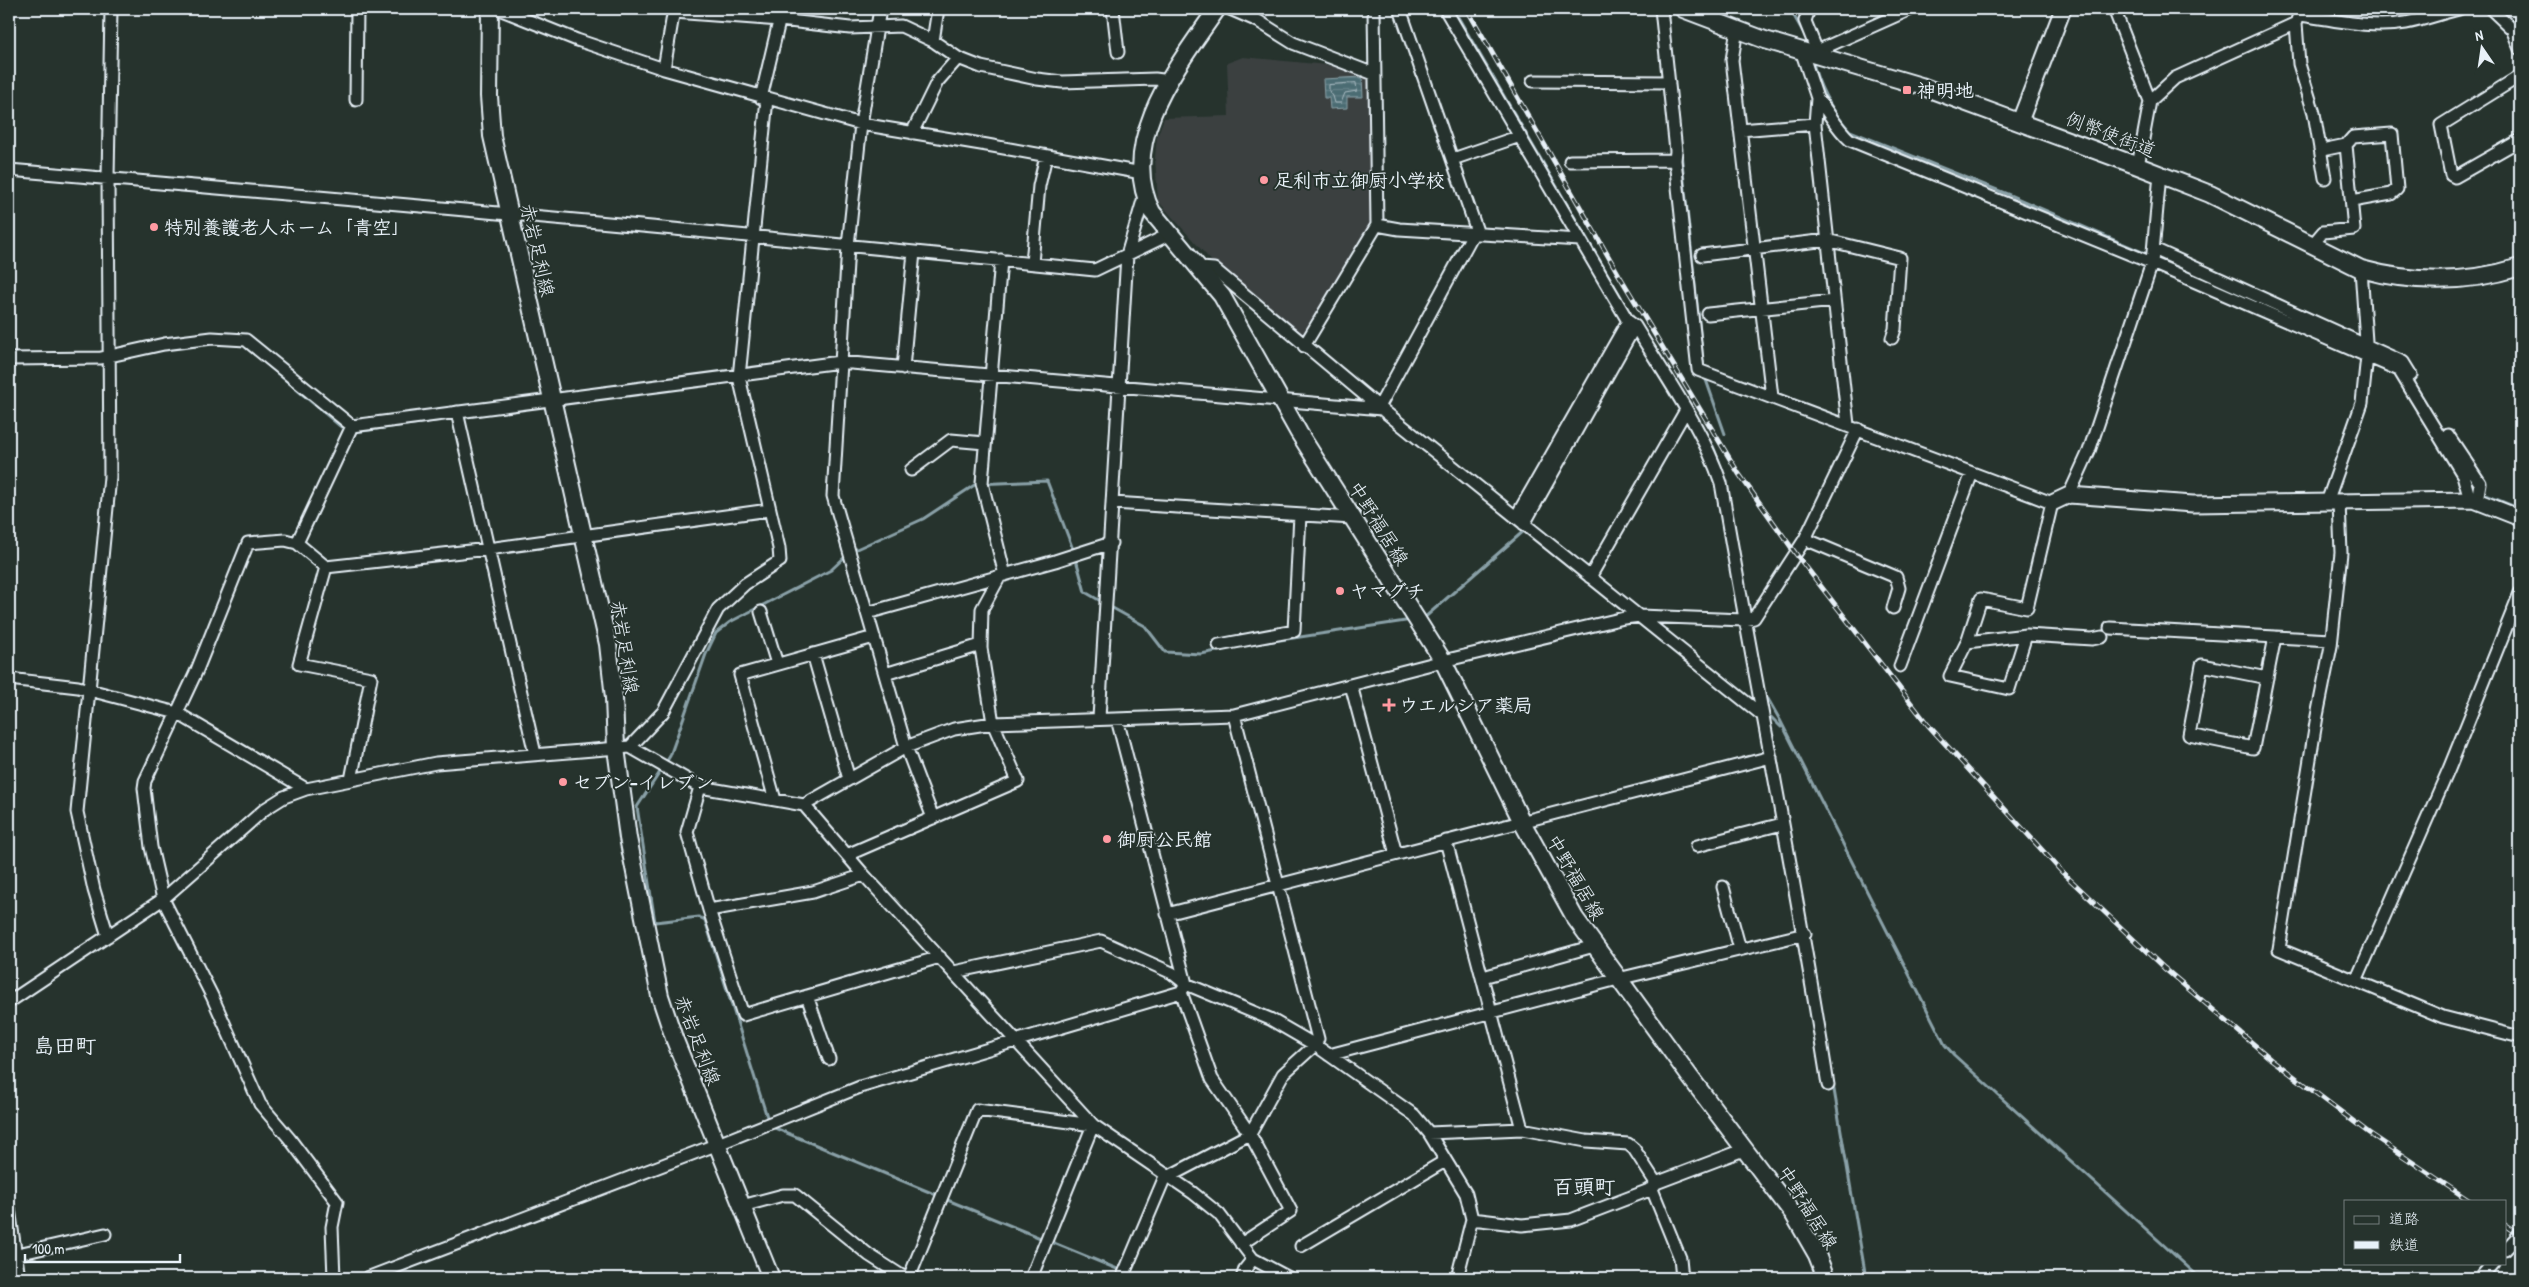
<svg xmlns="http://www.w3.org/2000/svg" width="2529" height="1287" font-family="'Patrick Hand','Klee One',sans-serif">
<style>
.built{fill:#3a4140}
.water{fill:url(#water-rules);stroke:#8aa1a8}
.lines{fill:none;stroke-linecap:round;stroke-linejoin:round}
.shore{stroke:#aabcc3;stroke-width:1}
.stream{stroke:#8aa1a8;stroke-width:3}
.minor-casing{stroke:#e8f1f8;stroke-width:15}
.tertiary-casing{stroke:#e8f1f8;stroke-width:19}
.secondary-casing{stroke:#e8f1f8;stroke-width:20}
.minor{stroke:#26332d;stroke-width:11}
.tertiary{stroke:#26332d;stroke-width:15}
.secondary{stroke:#26332d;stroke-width:16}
.rail-casing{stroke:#e8f1f8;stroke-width:5}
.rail{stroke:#26332d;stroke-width:3;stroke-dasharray:9;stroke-linecap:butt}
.poi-dot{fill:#ff9aa2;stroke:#26332d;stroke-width:2}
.labels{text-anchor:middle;stroke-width:4;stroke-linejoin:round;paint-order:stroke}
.poi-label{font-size:19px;font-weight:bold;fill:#e8f1f8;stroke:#26332d;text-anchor:start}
.street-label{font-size:19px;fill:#e8f1f8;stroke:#26332d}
.quarter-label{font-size:21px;font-weight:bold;fill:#e8f1f8;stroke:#26332d}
</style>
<defs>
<pattern id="water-rules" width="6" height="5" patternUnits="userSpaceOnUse" patternTransform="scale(1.25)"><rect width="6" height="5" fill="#4c6c73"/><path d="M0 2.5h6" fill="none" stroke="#668188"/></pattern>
</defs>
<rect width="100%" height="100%" fill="#26332d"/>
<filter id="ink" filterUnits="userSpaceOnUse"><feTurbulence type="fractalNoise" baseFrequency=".02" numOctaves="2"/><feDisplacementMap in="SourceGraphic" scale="10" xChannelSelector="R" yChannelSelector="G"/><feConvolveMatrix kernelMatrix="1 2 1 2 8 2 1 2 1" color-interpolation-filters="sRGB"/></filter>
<g filter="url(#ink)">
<path class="built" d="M1243,57l105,10 22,10 3,147 -69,116 -89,-75 -57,-64 -3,-43 2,-21 7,-19 65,-2 -2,-53z"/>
<path class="water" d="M1362,77l1,20h-16v11l-17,1 -1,-11h-5l-1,-19z"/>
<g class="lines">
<path class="shore" d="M1356,83l1,8 -12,2 -4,10h-6l-2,-7 -4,-5v-6z"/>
<path class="stream" d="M1790,9l16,28
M1458,17l163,280
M1812,59c6,27 20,52 38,72l157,63 142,61
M1681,153l23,216
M2155,258l120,52
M262,360l78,66 15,6 159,-22
M1705,377l20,57
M1367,413l16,2
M1713,446l6,15
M2481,493l39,16
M852,551l71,-32 53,-35 71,-3 27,71 11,40 19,11
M1109,606l36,20 20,26 36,2 21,-4
M1423,619l102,-89
M1248,645l164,-25
M1763,695l5,4 12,21 165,325 9,10 246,223
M1771,717l10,10
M665,764l5,-8 36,-102 10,-21 14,-11 101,-52 16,-15
M662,769l-25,38 18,115 44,-5 6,3 63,200
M1833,1084l33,194
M770,1126l169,70
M945,1199l98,40
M1049,1241l73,30
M1128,1273l13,5"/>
<g class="minor-casing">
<path id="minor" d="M499,9l78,31 87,29 197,55 126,21 155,28
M880,9l-19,115 -13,122 -15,250 73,251 27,71
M1113,9l5,43
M1230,9l28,12 35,22 81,31
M1400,9l78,225
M1445,9l183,312 7,5c30,50 67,101 86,157 34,201 76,401 107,602
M1661,9l15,142 -1,9 23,210 354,133 -25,105 -46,-9 -14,43 -17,34 59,13 17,-54 -59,7
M1809,9l-4,12 12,30 -6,2
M2114,9l36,92
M2301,9l-5,14 3,41 15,49 11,65
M2491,9l21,20 8,20
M674,12l106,8 70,8 51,-2 32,15 25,17 23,9 56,12 25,3 93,-3 15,2
M2300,15c35,5 71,14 106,8 18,-3 36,-10 53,-14
M1737,29l-5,31 40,337
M933,41l5,-32
M1801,50l16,48 -2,26 33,301
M1817,51l94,-42
M664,69l10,-60
M2520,76l-79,49 10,50 4,2 65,-37
M1533,81l136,1
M761,98l21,-89
M1817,98c12,14 19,30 33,42l302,123 247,107 64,105 7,25
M356,100l1,-91
M1740,130l75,-6
M912,133l25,-51 21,-24
M2346,145l7,-8 39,-3 5,55 -6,5 -39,7
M1453,159l67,-23
M1570,161l105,-1
M2138,166l12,-65 25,-23 121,-55
M9,170c362,31 724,63 1086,100l75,-36
M1377,225l22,4 181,11
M2312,245l11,-13 31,-3 -8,-84 -24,5
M2154,249l249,113 8,13
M1702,255l125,-15 73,18 -5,71 -3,9
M1001,260l-19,223 23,92
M1032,263l7,-77 7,-30
M1201,268l13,1 165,138 383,308
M1708,314l126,-13
M1304,346l73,-121 -3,-216
M9,359l92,-1 63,-14 48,-6 34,2 106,86 488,-64 542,47
M903,368l11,-116
M1379,407l94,-173
M457,412l78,342
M2448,435l32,48 -3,18
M911,470l40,-30 34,3
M2069,495l20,-44 63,-188 8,-89
M2327,502l35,-99 5,-47 -6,-87
M2339,502l2,51 -10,93 -14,70 -38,233 164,68 77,20
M1113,503l239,15
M1516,517l112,-196
M1524,524l111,-198
M1805,539l91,38 3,11 -6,20
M297,543l29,24 162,-18 281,-39
M326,567l-27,97 72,14 -20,102
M1590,577l96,-167
M761,612l16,52
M867,613l188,-52 56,-18
M2110,628l221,12
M2026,635l66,4 10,-2
M1219,645l75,-14 6,-116
M813,654l36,125
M1900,666l72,-193
M885,674l96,-29
M2267,678l-65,-13 -13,70 64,13 22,-111
M9,679l69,8 99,26 129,76
M1351,685l45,169
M1099,718l28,-463 17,-58
M1117,719l69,265 -5,8 31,87 38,55 41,77 -50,33
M630,747l33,-35 55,-103 27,-25 35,-23 -1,-13 -40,-171 28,-278
M700,787l-13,45 22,78 104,-18 51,-17
M775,800l-35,-125 134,-38
M804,805l60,70 229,250 100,68 26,21 34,45 36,19
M1446,841l76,288
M1697,846l85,-22
M847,855l171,-74 -25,-58 -12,-75 1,-39 18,-33
M1723,887l17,62
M709,910l34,105 197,-58
M1167,914l604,-157
M108,936l-14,-46 -17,-78 33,-335 -2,-299 3,-169
M954,972l147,-31 71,32 14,11 84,35 45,26 99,70 15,18 37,61 6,25 -15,59
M1483,977l111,-31
M2356,981l93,-212 71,-176
M807,996l22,63
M9,1002l154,-103 102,-90 19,-12 22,-8 130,-26 194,-16 70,40 104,18 102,-58 48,-18 39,-6 241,-8 209,-54 181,-43 16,-2 104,4 10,-2 51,-79 53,-110
M1329,1055l289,-76 187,-45
M1429,1133l93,-4 64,12 42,3 6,5 22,34
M1652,1189l28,69 2,20
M742,1206l41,-11h12l74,60 36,23
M9,1208l10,70
M1472,1219l50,6 49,-5 81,-31 4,-6 90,-34
M1301,1246l144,-85
M2505,1250l15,-16
M9,1256l96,-22
M1123,1276l41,-97 86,-45 33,-60 32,-29 3,-6 -84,-324
M334,1278l-2,-51 5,-25 -48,-64 -29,-34 -48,-108 -49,-97 -12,-52 -7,-59 1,-7 52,-111 51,-127 37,-3 12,3 55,-117
M367,1278l351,-134 142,-57 321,-95
M909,1278l68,-168 116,15 -62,153
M1242,1278l3,-9 8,-10
M2480,1278l13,-15"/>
</g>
<g class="tertiary-casing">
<path id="tertiary" d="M2020,121l43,-112
M2052,503l17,-8 124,9 281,-4 46,18"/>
</g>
<g class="secondary-casing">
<path id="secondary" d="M490,9l-1,87 3,40 116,508 6,54 2,50 12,90 32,158 14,42 97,240
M1217,9c-39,56 -101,133 -65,203l70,84 77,137 144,228 79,161 53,96 115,159 104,138 23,40 9,23
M1683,9l82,31 156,46 217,80 72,28 151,75c54,15 105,15 159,-2"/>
</g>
<use href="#minor" class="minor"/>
<use href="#tertiary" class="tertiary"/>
<use href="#secondary" class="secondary"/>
<g class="rail-casing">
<path id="rail" d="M1467,9l152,266 120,199 57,80 132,171 135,148 101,95 107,91 98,74 101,68
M2505,1225l15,10"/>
</g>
<use href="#rail" class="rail"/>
</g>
</g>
<g class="poi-dot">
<rect x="1902" y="85" width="10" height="10" rx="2.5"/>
<circle cx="1264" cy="180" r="5"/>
<circle cx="154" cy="227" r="5"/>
<circle cx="1340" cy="591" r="5"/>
<path d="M1386.5 697.5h5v5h5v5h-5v5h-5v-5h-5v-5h5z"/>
<circle cx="563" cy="782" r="5"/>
<circle cx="1107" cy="839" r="5"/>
</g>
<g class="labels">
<g class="poi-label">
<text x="1917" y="97">神明地</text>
<text x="1274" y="187">足利市立御厨小学校</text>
<text x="164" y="234">特別養護老人ホーム「青空」</text>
<text x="1350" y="598">ヤマグチ</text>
<text x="1399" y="712">ウエルシア薬局</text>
<text x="573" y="789">セブン-イレブン</text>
<text x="1117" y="846">御厨公民館</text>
</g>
<g class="street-label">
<text transform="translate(2111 134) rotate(21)" y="7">例幣使街道</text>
<text transform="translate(538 250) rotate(77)" y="7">赤岩足利線</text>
<text transform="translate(1379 523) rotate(58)" y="7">中野福居線</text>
<text transform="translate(625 647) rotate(81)" y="7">赤岩足利線</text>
<text transform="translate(1576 877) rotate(60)" y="7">中野福居線</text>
<text transform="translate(698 1040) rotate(69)" y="7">赤岩足利線</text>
<text transform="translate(1808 1207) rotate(58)" y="7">中野福居線</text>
</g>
<g class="quarter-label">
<text x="65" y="1053">島田町</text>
<text x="1584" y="1194">百頭町</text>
</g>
</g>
<rect width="2529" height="1287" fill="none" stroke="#26332d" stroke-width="30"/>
<rect x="15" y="15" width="2499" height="1257" fill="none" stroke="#e8f1f8" stroke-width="2" filter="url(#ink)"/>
<rect x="2344" y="1200" width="162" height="65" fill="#26332d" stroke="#747f7e"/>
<rect x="2354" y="1216" width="25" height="8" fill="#26332d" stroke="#747f7e"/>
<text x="2389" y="1224" font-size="15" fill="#e8f1f8">道路</text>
<rect x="2354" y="1241" width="25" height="8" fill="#e8f1f8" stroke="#747f7e"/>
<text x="2389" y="1250" font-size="15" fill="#e8f1f8">鉄道</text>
<g transform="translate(2482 48) rotate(347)" stroke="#26332d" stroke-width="4" paint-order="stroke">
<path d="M0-4L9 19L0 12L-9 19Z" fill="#e8f1f8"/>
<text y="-8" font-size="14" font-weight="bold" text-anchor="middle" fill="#e8f1f8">N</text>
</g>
<path d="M25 1254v8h155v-8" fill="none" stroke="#e8f1f8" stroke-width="2.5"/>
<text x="32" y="1254" font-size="15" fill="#e8f1f8" stroke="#26332d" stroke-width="4" paint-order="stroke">100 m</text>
</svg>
